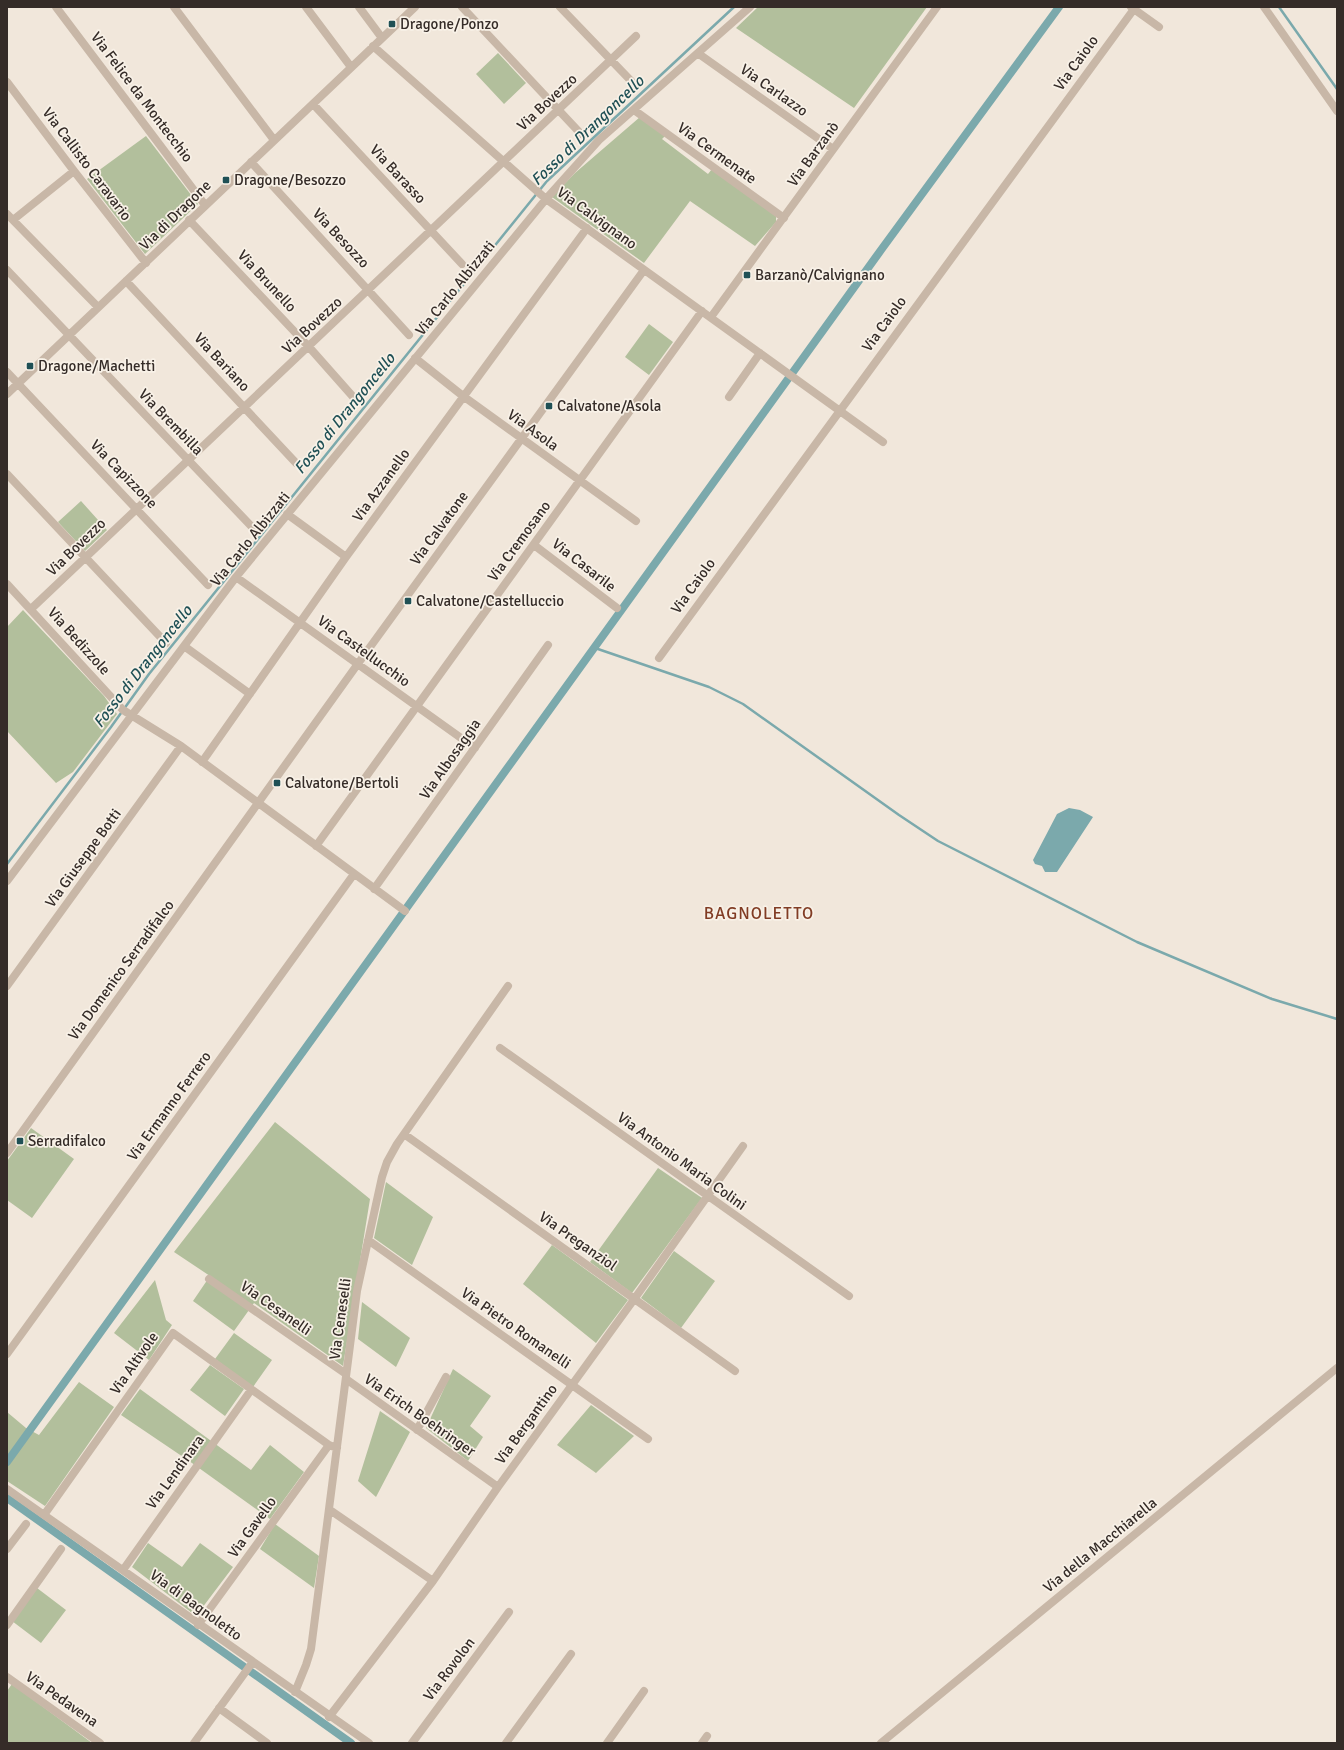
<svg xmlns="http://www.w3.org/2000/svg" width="1344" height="1750" font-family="Signika,sans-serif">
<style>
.green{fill:#b2bf9c}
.water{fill:#7ba9ac}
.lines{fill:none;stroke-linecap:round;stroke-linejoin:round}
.stream{stroke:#7ba9ac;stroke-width:2.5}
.canal{stroke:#7ba9ac;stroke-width:8}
.minor{stroke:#c8b7a7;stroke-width:8}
.poi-dot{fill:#1f5055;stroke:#f8f1e7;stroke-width:1.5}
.labels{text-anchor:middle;stroke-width:3.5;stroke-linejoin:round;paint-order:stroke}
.poi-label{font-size:15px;fill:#352c28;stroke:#f8f1e7;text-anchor:start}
.street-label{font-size:15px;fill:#352c28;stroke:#f8f1e7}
.water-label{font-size:16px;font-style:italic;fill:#1f5055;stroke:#f8f1e7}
.quarter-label{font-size:17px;letter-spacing:1px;fill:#813c24;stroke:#f8f1e7}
</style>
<rect width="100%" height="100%" fill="#f1e7db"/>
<path class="green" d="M758,7h169l-73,101 -118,-80z
M498,53l28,30 -22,21 -28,-30z
M640,117l25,19 -3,3 46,35 4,-5 64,47v6l-21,24 -65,-45 -46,62 -92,-66 23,-24z
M146,136l52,68 -53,50 -58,-75z
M649,324l24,18 -24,33 -24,-18z
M81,501l26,29 -22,21 -27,-29z
M23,610l81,86 13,18 -44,58 -17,11 -49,-52v-104z
M275,1122l95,77 -27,167 -89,-63 -20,28 -41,-30 17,-25 -36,-24z
M31,1128l43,31 -42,59 -25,-18v-39z
M658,1168l44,30 -70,95 -42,-31z
M386,1182l47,35 -21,48 -38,-27z
M552,1245l76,55 -32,43 -73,-59z
M674,1251l41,30 -34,47 -40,-30z
M155,1280l11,40 6,5 -23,35 -35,-27z
M362,1302l48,36 -14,29 -38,-28z
M234,1333l38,27 -19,27 -38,-28z
M210,1365l34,24 -19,27 -35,-26z
M453,1369l38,27 -21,30 13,11 -15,24 -42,-33z
M79,1382l35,25 -69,99 -38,-25v-69l19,16 13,7z
M140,1389l111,81 19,-25 34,27 -34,47 -78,-56 -71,-48z
M591,1405l43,31 -38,37 -39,-28z
M380,1411l30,21 -34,65 -18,-16z
M275,1524l44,32 -5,32 -54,-39z
M148,1543l34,24 18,-24 33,24 -37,49 -64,-49z
M37,1588l29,22 -25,33 -29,-22z
M12,1684l80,59h-85v-52z"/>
<path class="water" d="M1069,808l11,2 13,7 -36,55h-12l-3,-6 -7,-2 -2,-4 24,-46z"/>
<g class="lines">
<path class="stream" d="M1279,7l58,82
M595,648l114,39 34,17 156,111 39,26 199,101 135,57 65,20
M7,864l104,-137 38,-53 398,-493 187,-174"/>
<path class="canal" d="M7,1462l874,-1212 178,-243
M7,1498l344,245"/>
<path class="minor" d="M56,7l149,198
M174,7l100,133
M306,7l45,60
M359,7l23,31
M462,7l119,127
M560,7l75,78
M1131,7l28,20
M1264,7l73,104
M373,46l173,153 337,243
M699,54l134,95
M7,82l67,89 72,92
M313,104l149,160
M634,110l150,108
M251,162l158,173
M7,214l91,93
M13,220l61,-49
M189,220l120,127 46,52
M7,270l246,258
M126,281l170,182
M711,317l226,-310
M415,358l48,38 173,125
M7,372l201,213
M7,394l408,-387
M729,397l31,-44
M7,474l159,169
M287,514l59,43
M534,545l83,63
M236,577l239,171
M7,584l116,126 58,36 224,165
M31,609l605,-573
M184,646l66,48
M659,658l475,-649
M202,762l144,-205 241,-329
M316,846l386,-535
M7,881l229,-304 310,-378 53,-59 151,-133
M374,889l174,-244
M7,986l174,-240
M500,1048l349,248
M404,1134l331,237
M7,1153l350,-488 287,-395
M368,1240l280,199
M209,1279l137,95
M7,1354l347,-480
M346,1379l152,108
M417,1430l29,-53
M7,1489l362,254
M330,1510l103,71
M44,1515l129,-182 156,112 8,3
M7,1549l19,-25
M123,1570l128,-180
M7,1625l54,-76
M198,1625l131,-180
M7,1677l93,66
M295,1692l11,-27 5,-16 46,-358 25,-114 5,-15 10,-18 111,-158
M219,1708l48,35
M329,1717l104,-136 65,-94 137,-189 108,-152
M194,1743l58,-80
M412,1743l97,-131
M506,1743l65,-89
M607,1743l37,-52
M702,1743l5,-7
M881,1743l456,-375"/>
</g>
<g class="poi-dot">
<rect x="388" y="20" width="8" height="8" rx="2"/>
<rect x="222" y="176" width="8" height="8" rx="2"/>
<rect x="743" y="271" width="8" height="8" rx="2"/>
<rect x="26" y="362" width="8" height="8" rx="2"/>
<rect x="545" y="402" width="8" height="8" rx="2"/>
<rect x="404" y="597" width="8" height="8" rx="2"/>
<rect x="273" y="779" width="8" height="8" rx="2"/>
<rect x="16" y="1137" width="8" height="8" rx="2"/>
</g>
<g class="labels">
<g class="poi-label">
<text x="400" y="29">Dragone/Ponzo</text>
<text x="234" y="185">Dragone/Besozzo</text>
<text x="755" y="280">Barzanò/Calvignano</text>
<text x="38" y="371">Dragone/Machetti</text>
<text x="557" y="411">Calvatone/Asola</text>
<text x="416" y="606">Calvatone/Castelluccio</text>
<text x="285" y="788">Calvatone/Bertoli</text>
<text x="28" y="1146">Serradifalco</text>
</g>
<g class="street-label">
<text transform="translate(1076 63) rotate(-54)" y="5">Via Caiolo</text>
<text transform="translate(774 90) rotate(35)" y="5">Via Carlazzo</text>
<text transform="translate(142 97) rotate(53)" y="5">Via Felice da Montecchio</text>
<text transform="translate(547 102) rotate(-43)" y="5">Via Bovezzo</text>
<text transform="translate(717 153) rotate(36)" y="5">Via Cermenate</text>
<text transform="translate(813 154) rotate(-54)" y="5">Via Barzanò</text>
<text transform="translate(87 164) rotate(53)" y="5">Via Callisto Caravario</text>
<text transform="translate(398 174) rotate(47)" y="5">Via Barasso</text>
<text transform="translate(175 215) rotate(-44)" y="5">Via di Dragone</text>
<text transform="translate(597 218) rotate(36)" y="5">Via Calvignano</text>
<text transform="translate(341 238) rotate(47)" y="5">Via Besozzo</text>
<text transform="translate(267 281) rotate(47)" y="5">Via Brunello</text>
<text transform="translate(455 288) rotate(-51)" y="5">Via Carlo Albizzati</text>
<text transform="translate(884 324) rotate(-54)" y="5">Via Caiolo</text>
<text transform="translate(312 325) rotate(-43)" y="5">Via Bovezzo</text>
<text transform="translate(222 362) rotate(47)" y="5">Via Bariano</text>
<text transform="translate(171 422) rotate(46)" y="5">Via Brembilla</text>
<text transform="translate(533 430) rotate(36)" y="5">Via Asola</text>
<text transform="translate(124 474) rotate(46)" y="5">Via Capizzone</text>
<text transform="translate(381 485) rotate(-54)" y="5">Via Azzanello</text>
<text transform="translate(439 528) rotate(-54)" y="5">Via Calvatone</text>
<text transform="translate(250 539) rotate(-51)" y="5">Via Carlo Albizzati</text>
<text transform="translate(519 541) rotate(-54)" y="5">Via Cremosano</text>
<text transform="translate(76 547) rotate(-44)" y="5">Via Bovezzo</text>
<text transform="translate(584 565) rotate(38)" y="5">Via Casarile</text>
<text transform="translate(693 586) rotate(-54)" y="5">Via Caiolo</text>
<text transform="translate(79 641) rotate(48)" y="5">Via Bedizzole</text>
<text transform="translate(364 651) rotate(36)" y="5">Via Castellucchio</text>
<text transform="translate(450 759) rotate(-55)" y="5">Via Albosaggia</text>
<text transform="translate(83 858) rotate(-54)" y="5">Via Giuseppe Botti</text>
<text transform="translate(121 970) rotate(-54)" y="5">Via Domenico Serradifalco</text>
<text transform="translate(169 1106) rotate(-54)" y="5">Via Ermanno Ferrero</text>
<text transform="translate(682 1161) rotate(36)" y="5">Via Antonio Maria Colini</text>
<text transform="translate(578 1241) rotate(35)" y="5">Via Preganziol</text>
<text transform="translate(276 1308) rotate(35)" y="5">Via Cesanelli</text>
<text transform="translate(340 1319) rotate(-82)" y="5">Via Ceneselli</text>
<text transform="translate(516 1328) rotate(35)" y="5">Via Pietro Romanelli</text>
<text transform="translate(134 1363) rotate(-55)" y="5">Via Altivole</text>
<text transform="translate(420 1415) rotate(35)" y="5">Via Erich Boehringer</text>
<text transform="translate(526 1424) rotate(-54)" y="5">Via Bergantino</text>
<text transform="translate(175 1472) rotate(-54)" y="5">Via Lendinara</text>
<text transform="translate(252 1527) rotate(-54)" y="5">Via Gavello</text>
<text transform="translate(1100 1545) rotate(-39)" y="5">Via della Macchiarella</text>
<text transform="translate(196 1605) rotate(36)" y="5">Via di Bagnoletto</text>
<text transform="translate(449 1669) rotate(-53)" y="5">Via Rovolon</text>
<text transform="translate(62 1699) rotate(35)" y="5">Via Pedavena</text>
</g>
<g class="water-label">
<text transform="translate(587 130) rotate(-44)" y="6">Fosso di Drangoncello</text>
<text transform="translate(344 413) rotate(-51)" y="6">Fosso di Drangoncello</text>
<text transform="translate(142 666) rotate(-52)" y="6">Fosso di Drangoncello</text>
</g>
<g class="quarter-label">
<text x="759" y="919">BAGNOLETTO</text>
</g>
</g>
<rect width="1344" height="1750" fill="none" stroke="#352c28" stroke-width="16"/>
</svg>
